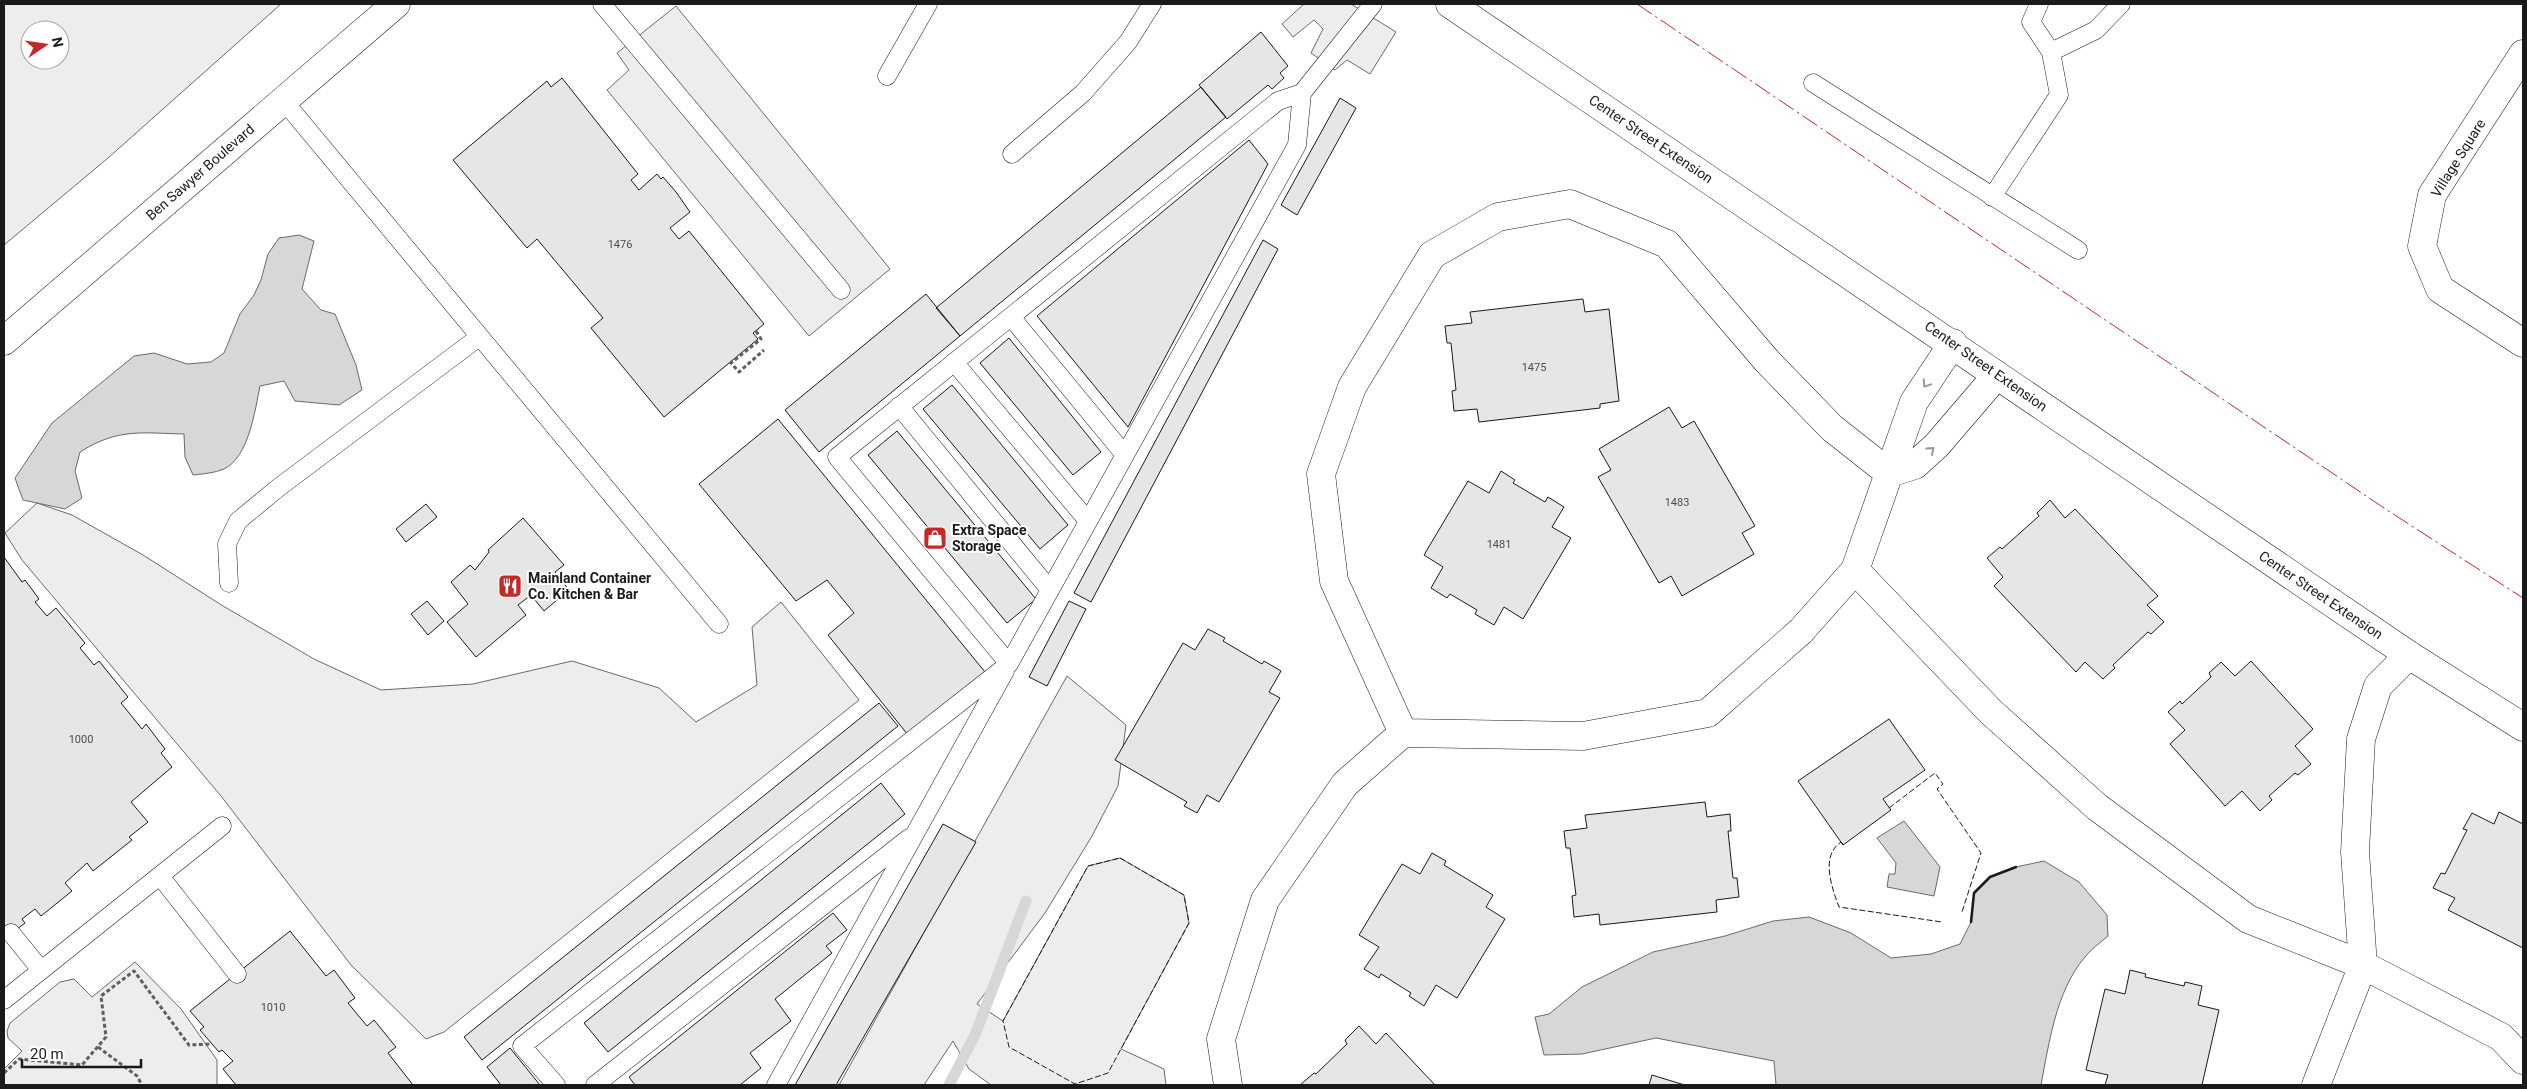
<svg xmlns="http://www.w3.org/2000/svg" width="2527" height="1089" font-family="Roboto,sans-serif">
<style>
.built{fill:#ededed;stroke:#6a6a6a;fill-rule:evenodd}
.water{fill:#d7d7d7;stroke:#6a6a6a}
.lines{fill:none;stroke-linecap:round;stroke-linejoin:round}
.stream{stroke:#d7d7d7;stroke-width:11}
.building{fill:#e6e6e6;stroke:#1a1a1a}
.lane-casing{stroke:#1a1a1a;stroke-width:19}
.street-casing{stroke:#1a1a1a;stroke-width:29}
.primary-casing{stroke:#1a1a1a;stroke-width:29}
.path{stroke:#5f5f5f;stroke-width:3;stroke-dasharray:4 2.5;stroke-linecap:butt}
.lane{stroke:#fff;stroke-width:18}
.street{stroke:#fff;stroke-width:28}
.primary{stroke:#fff;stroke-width:28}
.fence{stroke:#1a1a1a;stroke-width:1;stroke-dasharray:6 2.5;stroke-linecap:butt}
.wall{stroke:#1a1a1a;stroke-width:2.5}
.power{stroke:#c62828;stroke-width:1;stroke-dasharray:18 4 2.5 4;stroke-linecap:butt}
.oneway{stroke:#989898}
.labels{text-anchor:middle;stroke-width:4;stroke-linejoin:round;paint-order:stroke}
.number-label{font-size:11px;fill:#4d4d4d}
.street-label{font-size:14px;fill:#1a1a1a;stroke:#fff}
.poi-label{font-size:14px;font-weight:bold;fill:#1a1a1a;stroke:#fff;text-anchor:start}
</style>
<rect width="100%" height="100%" fill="#fff"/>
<path class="built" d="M4,4h277l-173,154 -104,87zM30,30h30v30h-30z
M1304,4h47l45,28 -26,42 -23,-14 -12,10 -24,-17 12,-24 -9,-9 -21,17 -11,-13z
M676,6l214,263 -81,67 -202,-246 22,-20 -12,-17z
M37,503l35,12 71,40 80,51 91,53 67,31 92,-6 99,-23 87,27 37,34 61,-37 -5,-58 29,-25 78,98 -415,332 -18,7 -75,-74 -130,-169 -199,-236 -17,-27z
M1067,676l59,49 -8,61 -26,50 -47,77 -68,91 26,17 85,-155 32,-8 64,37 5,28 -68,126 43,20 2,16h-175l-22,-16 -16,-28 -29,44h-85z
M135,962l46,47 36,51v25h-213v-16l18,-18 -14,-13 -1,-7 3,-8 50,-41 14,-3 18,18z"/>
<path class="water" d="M299,235l15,6 -12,48 19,21 14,4 21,51 6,25 -23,15 -44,-4 -11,-20 -24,5c-5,24 -11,71 -36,83 -9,4 -22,5 -31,6l-8,-18 -1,-23c-43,-1 -66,-6 -104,18l-5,19 7,27 -17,11 -42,-9 -8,-22 37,-55 82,-67 20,-3 33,11 24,-2 13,-9 16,-39 14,-19 7,-15 7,-26 11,-16z
M1904,821l36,46 -6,29 -47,-9 2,-13h6l1,-11 -19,-25z
M2044,861l35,21 28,33 1,21c-8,7 -17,13 -23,21 -29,34 -36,86 -44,128h-265l-2,-24 -118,-23 -74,16 -38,1 -9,-38 14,-3 33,-27 71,-35 72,-16 48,-15 36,-4 42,16 40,25 40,-4 29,-10 11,-22 3,-29 16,-16 26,-10z"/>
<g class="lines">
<path class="stream" d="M949,1085l26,-50 51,-134"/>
</g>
<path class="building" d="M1261,32l27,34 -8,7 4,5 -12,11 -4,-4 -41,34 -28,-34z
M562,78l76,96 -7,6 8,10 18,-16 4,5 2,-2 13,15 14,20 -20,16 9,11 10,-8 75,93 -11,9 5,6 -94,78 -73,-89 12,-10 -66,-79 -10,9 -74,-88 94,-79 4,6z
M1201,87l25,30 -266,219 -24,-28z
M1340,98l16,10 -59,107 -16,-10z
M1249,140l19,24 -140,263 -91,-111z
M1263,240l15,9 -187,353 -17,-9z
M926,294l34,42 -141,116 -34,-42z
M1583,299l2,13 24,-3 10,92 -19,3v4l-121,14 -2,-13 -23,2 -2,-20 4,-1 -5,-47h-4l-2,-17 27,-3 -2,-11z
M1009,338l92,114 -28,23 -93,-112z
M952,385l116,140 -28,24 -117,-140z
M1669,407l13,21 12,-7 61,105 -13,7 12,21 -72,42 -11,-20 -12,7 -61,-106 13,-7 -12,-21z
M778,419l207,253 -77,63 -80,-100 26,-22 -27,-33 -31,21 -97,-117z
M897,431l139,168 -29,24 -139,-168z
M1501,471l14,9 -2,3 32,19 3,-5 16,10 -12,20 19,11 -48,81 -19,-12 -10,18 -19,-11 2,-4 -27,-16 -3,4 -16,-10 12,-21 -19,-12 44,-74 21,12z
M2050,500l15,18 10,-9 83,87 -11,9 17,17 -13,12 -3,-2 -35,33 2,3 -12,11 -18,-17 -9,10 -82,-86 9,-9 -16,-19 13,-11 2,2 37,-33 -2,-3z
M426,504l11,13 -31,25 -10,-13z
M523,518l41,47 -9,7 14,18 -25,21 -13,-16 -13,10 8,10 -50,42 -29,-35 21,-18 -17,-22 19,-17 5,5 14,-18 -1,-2z
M4,557l18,25 3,-2 14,19 -4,3 12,14 9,-8 29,35 -5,5 14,17 5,-4 29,36 -7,6 21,26 4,-5 19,25 -4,4 11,14 -41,35 17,20 -19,15 3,3 -39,31 -6,-8 -22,20 7,8 -31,25 -6,-7 -13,10 3,4 -21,16z
M427,601l17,20 -16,14 -17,-21z
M1069,601l17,8 -39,77 -18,-9z
M1208,629l17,9 -2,3 39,23 2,-3 17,10 -12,21 11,6 -61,104 -12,-7 -10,18 -13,-7 3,-4 -72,-42 68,-117 12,7z
M2251,661l62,68 -18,17 16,18 -13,11 -3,-2 -26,23 3,4 -12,11 -18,-20 -17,15 -55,-62 15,-14 -17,-18 12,-11 2,3 29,-27 -2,-4 12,-11 14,14z
M879,703l19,23 -416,334 -18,-23z
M1889,719l36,51 -42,29 8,11 -48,35 -45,-64z
M881,783l24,31 -297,238 -24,-29z
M1705,802l2,15 23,-3 1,17h-3l5,47h4l2,19 -23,3 1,12 -117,13 -1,-11 -25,3 -2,-21 4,-1 -6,-47h-4l-2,-17 23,-3 -2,-13z
M2499,812l24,12v124l-75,-38 7,-12 -22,-10 8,-15 4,1 22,-44 -4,-1 9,-16 22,11z
M943,824l33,18 -140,243h-41z
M1432,853l14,8 -2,4 49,30 -7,12 19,12 -48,79 -21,-13 -12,21 -15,-10 2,-3 -30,-19 -2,4 -15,-9 15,-22 -20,-12 43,-71 18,10z
M833,913l14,17 -21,16 6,7 -57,46 16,22 -41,32 11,15 -21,17h-105l-6,-8z
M290,931l36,45 8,-6 21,28 -7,5 19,23 7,-6 22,27 -8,6 25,32h-177l-13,-16 10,-8 -11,-11 -3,2 -7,-8 -12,-14 4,-3 -14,-16z
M2130,970l16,4 -1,3 39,9 1,-4 17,4 -4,19 21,5 -17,75h-97l3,-10 -22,-5 19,-81 20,5z
M1359,1026l17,18 10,-11 49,52h-135l14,-12 2,1 31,-30 -2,-4z
M510,1048l30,37h-39l-14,-18z
M1652,1075l26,8 7,2h-36z"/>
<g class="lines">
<g class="lane-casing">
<path id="lane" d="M602,4l239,286
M2051,52l45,-22 25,-26
M887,76l41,-72
M1813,83l265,167
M1302,93l-5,52 -288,519 -172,-207 441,-356 24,-8 71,-89
M283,100l436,524
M1012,154l71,-61 45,-51 24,-38
M1992,197l67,-102 -8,-43 -20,-30 8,-18
M1011,317l114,138
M954,362l134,159
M899,406l151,184
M229,583l-2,-39 11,-23 40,-33 201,-151
M160,876l77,98
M11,933l30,37
M4,1000l218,-174
M556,1085l-34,-39 487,-382
M595,1085l314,-247
M776,1085l229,-414"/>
</g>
<g class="street-casing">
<path id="street" d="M1450,4l959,651 114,72
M2523,54l-91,141 -10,51 18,43 83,54
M1889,473l26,-8 22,-20 60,-70
M1855,570l136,142 106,95 151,112 115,46 -47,120
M2409,655l-31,31 -17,53 -6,113 8,113 138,72 22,23
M1403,733l180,3 125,-23 93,-82 54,-61 59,-168 39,-59
M1228,1085l-7,-46 44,-139 80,-116 58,-51 -69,-152 -13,-107 31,-87 80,-132 66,-38 72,-13 97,40 100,117 65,67 57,45"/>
</g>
<g class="primary-casing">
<path id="primary" d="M4,341l392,-337"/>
</g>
<path class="path" d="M756,331l5,8 -30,24 8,9 25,-22
M98,1047l39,29 5,9
M4,1073l15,-14 63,6 24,-28 -5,-41 33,-25 55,74 23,-1"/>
<use href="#lane" class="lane"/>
<use href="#street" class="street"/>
<use href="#primary" class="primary"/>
<path class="fence" d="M1889,808l46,-35 8,11 -6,5 44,64 -19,59
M1843,844l-2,-2c-21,14 -9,46 -2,65l103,15
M1120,858l64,37 5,28 -81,150 -33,11 -66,-37 -6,-26 85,-155z"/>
<path class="wall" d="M1971,922l3,-29 16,-16 26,-10"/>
<path class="power" d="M1637,4l747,504 139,90"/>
</g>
<defs><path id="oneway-chevron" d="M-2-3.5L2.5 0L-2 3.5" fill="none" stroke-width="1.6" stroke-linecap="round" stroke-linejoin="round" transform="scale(1.25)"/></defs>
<g class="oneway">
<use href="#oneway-chevron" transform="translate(1926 384) rotate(124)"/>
<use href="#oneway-chevron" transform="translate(1931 450) rotate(-42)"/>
</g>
<defs>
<g id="shop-square" transform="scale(1.25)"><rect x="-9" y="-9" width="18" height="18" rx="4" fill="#c62828" stroke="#fff"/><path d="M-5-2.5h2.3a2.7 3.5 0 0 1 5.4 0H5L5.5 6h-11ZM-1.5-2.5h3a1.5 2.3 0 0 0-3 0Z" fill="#fff"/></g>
<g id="restaurant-square" transform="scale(1.25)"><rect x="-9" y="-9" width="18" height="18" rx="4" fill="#c62828" stroke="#fff"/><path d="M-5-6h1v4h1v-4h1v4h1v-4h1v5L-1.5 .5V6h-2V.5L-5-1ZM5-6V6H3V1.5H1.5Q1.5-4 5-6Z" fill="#fff"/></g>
</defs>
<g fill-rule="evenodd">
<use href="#shop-square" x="935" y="538"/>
<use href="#restaurant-square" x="510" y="586"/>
</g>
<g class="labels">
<g class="number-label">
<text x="620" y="248">1476</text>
<text x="1534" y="371">1475</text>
<text x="1677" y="506">1483</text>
<text x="1499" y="548">1481</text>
<text x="81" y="743">1000</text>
<text x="273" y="1011">1010</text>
</g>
<g class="street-label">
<text transform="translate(1651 139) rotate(34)" y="5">Center Street Extension</text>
<text transform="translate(2458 158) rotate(-58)" y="5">Village Square</text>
<text transform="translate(200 172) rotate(-41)" y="5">Ben Sawyer Boulevard</text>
<text transform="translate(1986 366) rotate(35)" y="5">Center Street Extension</text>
<text transform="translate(2321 595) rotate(34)" y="5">Center Street Extension</text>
</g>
<g class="poi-label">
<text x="952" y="535">Extra Space<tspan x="952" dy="16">Storage</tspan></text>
<text x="528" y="583">Mainland Container<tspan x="528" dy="16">Co. Kitchen &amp; Bar</tspan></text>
</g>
</g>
<rect width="2527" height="1089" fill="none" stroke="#1a1a1a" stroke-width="10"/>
<g transform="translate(45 45) rotate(77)"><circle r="24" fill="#ffffff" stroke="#a3a3a3"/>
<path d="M0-4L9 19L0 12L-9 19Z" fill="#c62828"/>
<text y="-8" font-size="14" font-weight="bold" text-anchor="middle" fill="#1a1a1a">N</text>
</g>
<path d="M22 1059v8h119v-8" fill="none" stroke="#1a1a1a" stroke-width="2.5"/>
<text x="30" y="1059" font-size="15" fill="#1a1a1a" stroke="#ffffff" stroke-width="4" paint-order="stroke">20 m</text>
</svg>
